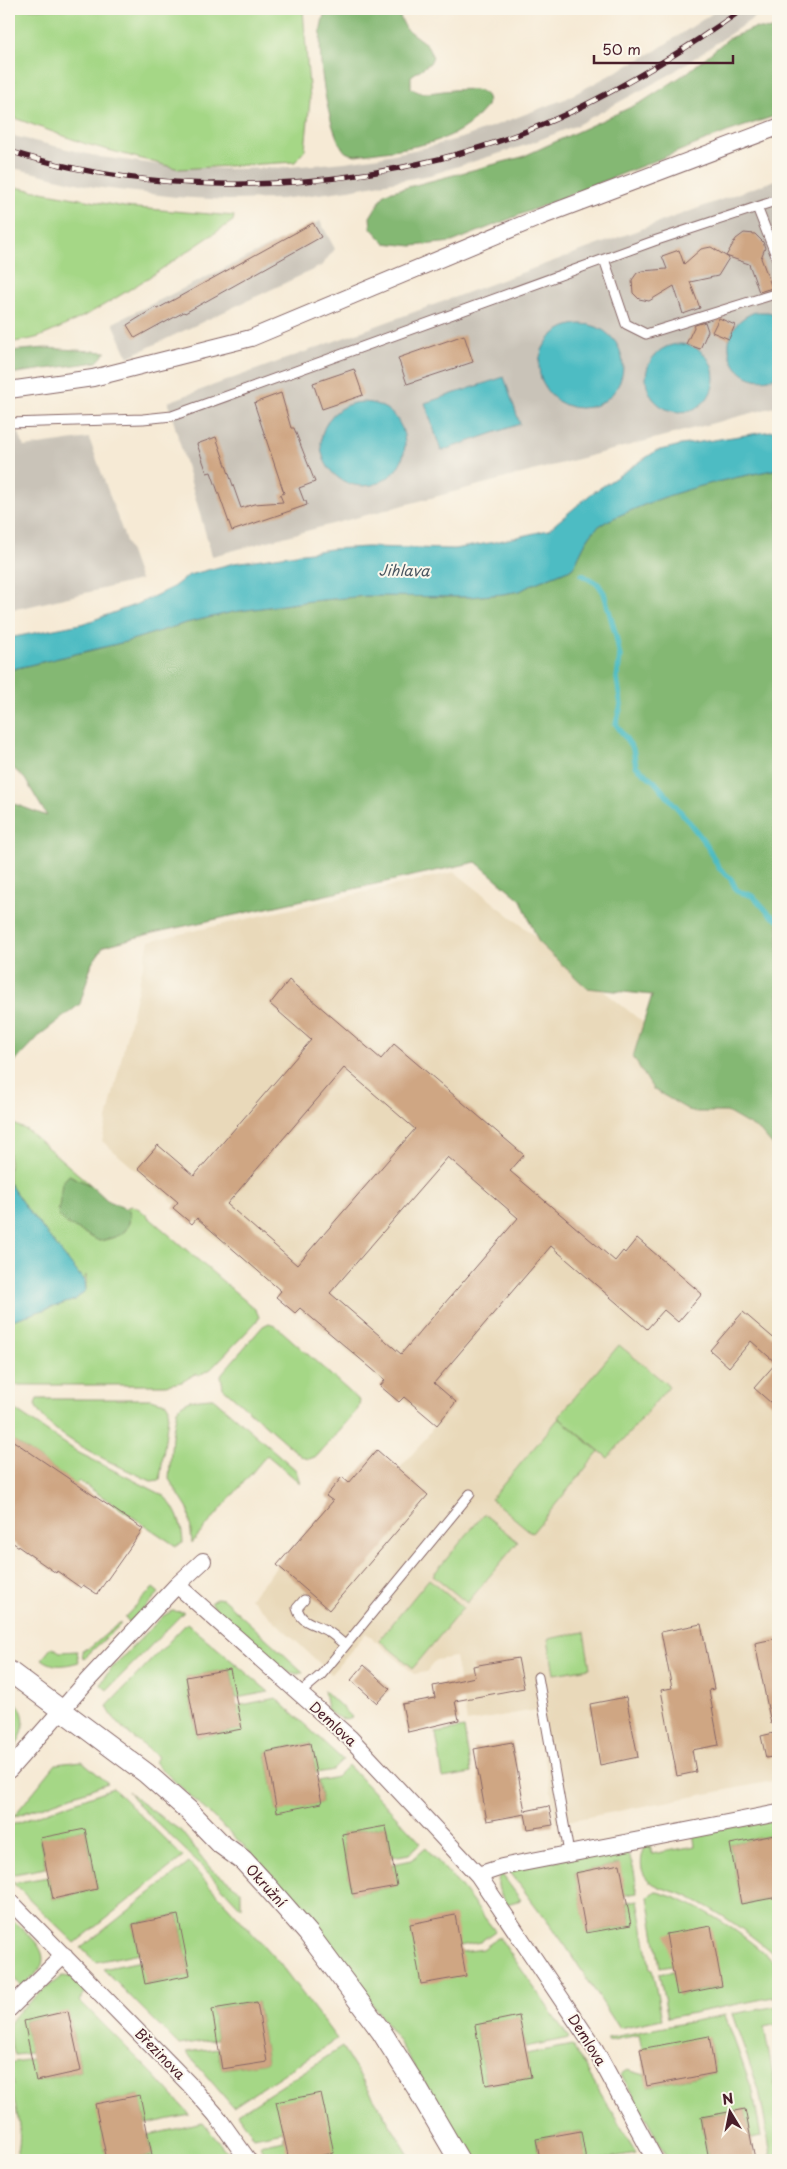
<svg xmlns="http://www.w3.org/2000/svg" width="787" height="2169" font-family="'Playpen Sans',sans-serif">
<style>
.built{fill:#e9d9ba}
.industrial{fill:#c9c3b8}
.green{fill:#a5d786;stroke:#787b58}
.forest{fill:#84b873;stroke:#676c4f}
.water{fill:#4dbcc3;stroke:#4c6e77}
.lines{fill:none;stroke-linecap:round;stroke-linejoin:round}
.stream{stroke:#4dbcc3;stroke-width:5.5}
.building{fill:#cfa683;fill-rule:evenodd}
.service-casing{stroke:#866666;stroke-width:11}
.minor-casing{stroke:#866666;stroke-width:18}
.tertiary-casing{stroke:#866666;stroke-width:22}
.service{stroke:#fff;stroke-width:9}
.minor{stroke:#fff;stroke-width:16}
.tertiary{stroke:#fff;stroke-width:20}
.rail-casing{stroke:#4a1f2b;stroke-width:5.5}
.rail{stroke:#fbf7ec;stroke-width:4;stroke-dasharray:11;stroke-linecap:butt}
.labels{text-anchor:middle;stroke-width:4;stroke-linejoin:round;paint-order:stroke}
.street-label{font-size:14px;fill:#4a1f2b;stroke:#fbf7ec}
.water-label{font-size:15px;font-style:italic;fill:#4b5660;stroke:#fbf7ec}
</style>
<rect width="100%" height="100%" fill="#fbf7ec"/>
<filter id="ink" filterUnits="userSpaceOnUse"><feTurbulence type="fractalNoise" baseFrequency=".02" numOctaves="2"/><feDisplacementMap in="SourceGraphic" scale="10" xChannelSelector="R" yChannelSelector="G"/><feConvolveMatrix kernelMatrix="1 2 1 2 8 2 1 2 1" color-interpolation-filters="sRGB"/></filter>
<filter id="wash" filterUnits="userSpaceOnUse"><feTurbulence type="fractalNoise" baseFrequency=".0096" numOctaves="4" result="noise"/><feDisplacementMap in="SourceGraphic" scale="20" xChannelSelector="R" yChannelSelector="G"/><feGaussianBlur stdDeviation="1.12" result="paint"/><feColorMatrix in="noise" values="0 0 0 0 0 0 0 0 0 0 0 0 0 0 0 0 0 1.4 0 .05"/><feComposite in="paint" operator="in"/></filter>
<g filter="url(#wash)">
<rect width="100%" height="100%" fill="#f6ead5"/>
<path class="built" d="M455,872l225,180 98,59v669l-221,43 -22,-113 -68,12 -12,-65 -19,3 -10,12 -12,2 -48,-41 -35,41 -81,-76 126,-147 22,19 25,-28 11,-16 -332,-285 47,-200z"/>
<path class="industrial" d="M719,9h48l-98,66 -92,50 -51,20 -96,30 -81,15 -68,9 -53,1 -52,-3 -82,-10 -85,-20v-32l91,22 78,10 51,2 50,-1 66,-6 34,-5 45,-9 41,-11 100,-38 90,-48z
M778,179v227l-566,150 -44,-154z
M320,221l15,28 -14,17 -193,91 -15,-34z
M9,433h10l5,14 65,-9 51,142 -118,28 -13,1z"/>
<path class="green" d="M9,9h294l7,91 -5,50 -10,12 -116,7 -93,-25 -77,-28z
M9,186l115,21 110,9 -1,5c-61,40 -126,89 -194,116 -9,3 -21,4 -30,6z
M9,1122l18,8 65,56 -23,-11 -4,48 35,18c20,-5 30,-6 30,-30l-7,-2 8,-3 7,2 118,102 3,7 -3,5 -45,47 -12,6 -4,-1 -13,8 -17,3h-156v-64l66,-21 11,-10v-15l-2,6 -60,-76 -15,-22z
M269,1323l6,2 85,76 -2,8 -41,47 -8,3 -7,-2 -79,-69 -2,-13 2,-3 40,-46z
M619,1345l50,41 -61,72 -50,-41z
M210,1398h3l83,72 4,13 -33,-28 -75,88 -3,-32 -20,-32 3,-43 5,-26 4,-5 9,-5z
M37,1399h113l16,4 3,5 -9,72 -9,1c-28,-13 -107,-46 -116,-77z
M9,1406l70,47 84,42c14,14 19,29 20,48l-7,3 -97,-65 -3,3 -67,-46z
M559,1418l40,34 -67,81 -41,-34z
M484,1514l34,28 -51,61 -34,-28z
M429,1579l34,29 -50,60 -34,-28z
M153,1588l6,5 -29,30 -5,-6z
M217,1598l6,1 80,73 -5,2 -13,-3 -75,-68z
M172,1611l12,1 -77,78 -6,-5 6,-12 56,-57z
M120,1622v3l-37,34 -1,-9 8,-2z
M187,1623l82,69 -33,6 -6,-29 -44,8 11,60 44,-8 -4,-23 39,-8 67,62 -10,10 -17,3 -6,-30 -44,9 11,59 45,-8 -4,-22 18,-4 12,-12 73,78 -12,11 -17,3 -6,-31 -44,8 10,60 44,-8 -3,-22 19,-4 14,-12 35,39 34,44 -15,11 -20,4 1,6 22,-3 16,-12 70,101 -44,9 -6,-30 -44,8 11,60 44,-8 -4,-23 46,-9 64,108 -38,7h-12l-5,-29 -45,8 4,21h-68l-74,-120 -89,-124 -68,-73 -87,-81 4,-5c-17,-15 -43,-30 -51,-51z
M584,1632l6,36 -36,6 -6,-35z
M52,1647l8,5 17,-1 2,11c-15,4 -25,6 -37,-3z
M324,1690l28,27c-10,5 -17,-1 -25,-7z
M9,1696c24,17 15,41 0,60z
M464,1728l7,45 -28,5 -7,-45z
M82,1761l26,22 -95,34 43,-53z
M113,1788l70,69 -108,86 -62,-60 35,-6 5,22 44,-10 -12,-60 -45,10 6,29 -37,7v-49z
M128,1791l12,11 41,29 30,38 30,22v17l-40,-43 -64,-61z
M778,1821v36l-4,-22 -44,9 11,60 37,-7v61c-27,-24 -57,-45 -89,-61 -12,-6 -36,-8 -44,-21 -7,-11 -3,-26 4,-35l3,13 43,-8 -2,-14z
M624,1850c11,10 11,28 13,43l-12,2 -6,-31 -44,9 12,60 44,-8 -4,-23 11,-2 12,68 2,1 10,50 -43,9 -54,-83 -58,-77z
M189,1863l91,101 57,75 -104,68 -47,-55 32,-4 4,21 45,-7 -10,-60 -45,7 5,30 -38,6 -76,-76 38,-8 5,23 44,-9 -12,-60 -45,9 6,29 -43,9 -15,-14z
M501,1873l20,27 -14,4c-7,-10 -13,-20 -6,-31z
M657,1892c42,11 91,44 121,74v30l-110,22 -9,-44 14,-3 5,24 44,-9 -50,-21 -12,2 -12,-70 4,-4z
M14,1922c12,11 39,29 25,48 -5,6 -12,11 -17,17l-13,-14v-46z
M62,1976l10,1 15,14 -8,9 74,74 37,41 -44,9 -7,-29 -43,9 11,56h-92c10,-24 1,-49 -4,-74l3,-1 -5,-22 23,-4 5,22 44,-10 -13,-59 -44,9 7,32 -16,2c-3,-8 -6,-18 -6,-27 0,-14 41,-42 53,-52z
M778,2006v18l-14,3 11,59h3v74h-6l-13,-70 -27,-76z
M725,2015l28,77 8,45 -10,2 -6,-30 -44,8 8,43h-40l-48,-86 6,-4 18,5 3,11 67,-13 -6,-36 -67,12 -3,-14 -31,6v-3z
M342,2047l70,113h-143l-10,-15 25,-5 -1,-9 -29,6 -16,-23z
M203,2123l27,33 -9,1 2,3h-96l25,-5 -4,-20z"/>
<path class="forest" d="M327,9h69l10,20 20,15 7,13 -3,6 -19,13v12c5,3 10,6 15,5 13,0 69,-14 61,13 -6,6 -12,14 -19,19 -30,23 -76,24 -112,30 -5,-1 -10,-1 -13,-6 -17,-23 -32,-117 -16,-140z
M755,28l23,3v84l-51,17 -275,110 -40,4 -27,-3 -14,-15 -1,-11 15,-24 137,-36 120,-55 46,-30 41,-34z
M46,348l60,4 -9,10 -88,12v-23z
M778,469v683l-18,-21 -33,-19h-35l-39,-23 -20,-32 19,-62 -65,-7 -48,-45 -18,-43 -45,-38 -323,71 -49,13 -12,17 -12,41 -39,30 -32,34v-266l38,14 -22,-37 -16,-15v-94l116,-28 61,-19 47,-11 79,-11 54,-5 103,1 34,-3 17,-3 13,-7 40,-16c7,-13 13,-32 26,-42 9,-6 21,-11 31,-15 48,-22 97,-32 148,-42z
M69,1175l23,11 15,14 23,11c0,24 -10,25 -31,30l-34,-18 -7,-8 4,-32z"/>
<path class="water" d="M755,312h13l10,3v61c-45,20 -72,-46 -23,-64z
M539 366a42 42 0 1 1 84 0a42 42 0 1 1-84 0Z
M646 378a34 34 0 1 1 68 0a34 34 0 1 1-68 0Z
M504,377l16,47 -79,27 -16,-48z
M321 444a42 42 0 1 1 84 0a42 42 0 1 1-84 0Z
M778,430v39c-51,10 -100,20 -148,42 -10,4 -22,9 -31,15 -13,10 -19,29 -26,42l-40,16 -13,7 -17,3 -34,3 -103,-1 -55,5 -78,11 -47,11 -61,19 -116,28v-32l76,-15 55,-20 33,-16 16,-12 45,-12 97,-14 36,-2 87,2 41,-7 53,-12 43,-36 65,-43 25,-6z
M9,1183l15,22 61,77 1,8 -11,10 -66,21z"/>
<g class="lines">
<path class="stream" d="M582,575l16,9 6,9 12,43 4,21 -3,21 4,27 -5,19 17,25 3,17 18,15 32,37 20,26 13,24 12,11 6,12c4,2 9,2 13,4 10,4 14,18 28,25"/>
</g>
<g id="blocks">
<path class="building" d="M313,223l8,14 -136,76 -1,-1 -20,11v-1l-29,16 -8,-13 29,-18 1,2 20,-11z
M744,233l11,1 8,8 2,6 -4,10 11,30 -13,4 -10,-28 -23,-8 10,-17z
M711,247l18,11 -11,18 -28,6 10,26 -17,6 -9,-28 -25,15 -10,-2 -6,-6 -1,-13 5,-7 5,-2 25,-2 -5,-13 17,-6 5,14 17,-15z
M719,318l16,7 -6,14 -17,-7z
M705,322l3,9 -8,18 -14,-5 9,-19z
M464,335l9,27 -66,22 -9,-26z
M354,369l9,26 -41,14 -9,-26z
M281,393l10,35h3l21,54 -16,6 5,13h2l1,4 -75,26 -21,-59 -4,1 -10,-29 19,-7 25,71 13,-4 29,-2 -3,-7 4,-2 -30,-90z
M289,980l92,79 13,-15 130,111 -14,16 105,90 8,-10 2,2 12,-15 65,56 -24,28 -14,-12 -17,19 -96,-83 -117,137 22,19 -19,23 -33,-28 -5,5 -19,-16 5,-6 -85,-72 -5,5 -19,-16 5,-6 -84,-73 -5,6 -19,-16 5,-6 -40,-34 20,-23 36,31 117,-136 -41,-36zM344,1068l71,61 -118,136 -70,-61zM448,1157l70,61 -117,136 -71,-61z
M743,1312l35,30v67l-24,-21 22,-25 -25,-22 -22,26 -19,-17z
M9,1438l134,91 -46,65 -14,-9 -2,3 -24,-17 -1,2 -47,-33z
M377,1450l51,45 -99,115 -52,-45 56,-64 -7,-5 16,-19 7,6z
M701,1624l13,65 -5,1 10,55 -27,5 4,22 -19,4 -16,-86 11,-2 -11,-56z
M778,1638v86h-7l-16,-81z
M518,1658l6,30 -69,13 4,19 -51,12 -6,-28 33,-6 -2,-12 42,-9 -2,-11z
M364,1665l26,24 -13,14 -26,-23z
M230,1669l12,60 -45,8 -11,-60z
M626,1697l12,60 -38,8 -10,-61z
M778,1732v24l-12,2 -5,-22z
M512,1742l13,69 24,-5 4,19 -25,4 -3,-15 -38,7 -13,-72z
M310,1743l12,60 -45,9 -11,-60z
M386,1826l11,60 -45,8 -10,-60z
M85,1829l12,60 -44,10 -13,-61z
M774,1835l4,22v40l-37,7 -11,-60z
M620,1864l11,61 -45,8 -11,-60z
M178,1915l12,60 -45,9 -12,-60z
M455,1915l11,61 -45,8 -11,-60z
M711,1926l11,60 -45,9 -11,-61z
M257,2002l10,60 -45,7 -10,-60z
M68,2011l13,60 -45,10 -12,-60z
M519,2016l12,61 -45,8 -11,-60z
M709,2036l6,37 -68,13 -7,-37z
M321,2093l13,60 -36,7h-9l-13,-58z
M140,2095l12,60 -25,5h-20l-12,-56z
M745,2109l10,51h-46l-8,-43z
M581,2131l5,29h-46l-4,-21z"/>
</g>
</g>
<g filter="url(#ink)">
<use href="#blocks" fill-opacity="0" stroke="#866666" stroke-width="1"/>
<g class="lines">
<g class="service-casing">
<path id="service" d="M757,207l21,54
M604,259l22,65 20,10 132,-41
M9,423l134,-4 29,-3 482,-175 124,-41
M304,1600l-7,8c4,14 13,14 24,20 9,3 17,11 24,17
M538,1677l31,176
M300,1693l21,-18 149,-181"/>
</g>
<g class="minor-casing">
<path id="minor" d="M9,390l84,-12 158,-40 289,-121 238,-90
M177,1585l26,-24
M9,1770l78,-89 90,-96 173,153 128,137 117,174 60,111
M478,1875l24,-8 276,-54
M9,1900l181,185 26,30 32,45
M9,2009l55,-54"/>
</g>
<g class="tertiary-casing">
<path id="tertiary" d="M9,1671l137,102 42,37 33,34 22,16 22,24 43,49 73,98 36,57 42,72"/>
</g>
<use href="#service" class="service"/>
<use href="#minor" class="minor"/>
<use href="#tertiary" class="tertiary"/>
<g class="rail-casing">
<path id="rail" d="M9,151c176,56 397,40 564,-40 60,-29 116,-64 170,-102"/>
</g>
<use href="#rail" class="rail"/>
</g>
</g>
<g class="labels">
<g class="street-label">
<text transform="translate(333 1724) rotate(43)" y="5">Demlova</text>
<text transform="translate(266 1886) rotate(48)" y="5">Okružní</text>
<text transform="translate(587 2040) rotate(58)" y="5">Demlova</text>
<text transform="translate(160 2054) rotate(46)" y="5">Březinova</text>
</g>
<g class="water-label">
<text transform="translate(404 571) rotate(1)" y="5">Jihlava</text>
</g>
</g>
<rect width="787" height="2169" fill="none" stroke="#fbf7ec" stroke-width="30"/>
<g transform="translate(730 2112) rotate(350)" stroke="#fbf7ec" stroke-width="4" paint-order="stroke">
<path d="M0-4L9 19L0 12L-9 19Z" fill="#4a1f2b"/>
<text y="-8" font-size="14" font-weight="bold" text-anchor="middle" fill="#4a1f2b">N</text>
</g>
<path d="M594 55v8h139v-8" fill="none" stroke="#4a1f2b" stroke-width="2.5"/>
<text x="602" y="55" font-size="15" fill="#4a1f2b" stroke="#fbf7ec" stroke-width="4" paint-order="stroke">50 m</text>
</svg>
